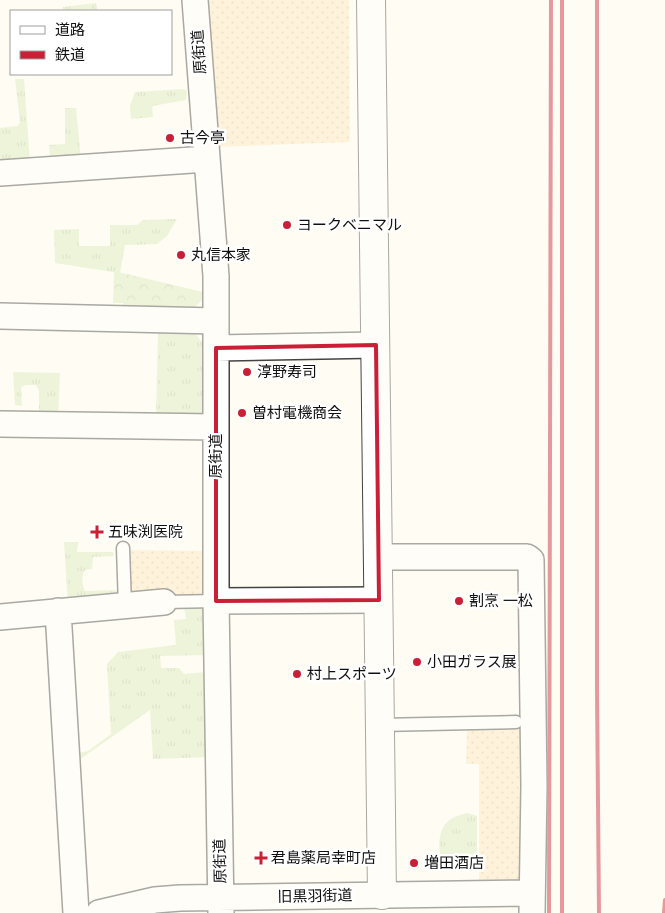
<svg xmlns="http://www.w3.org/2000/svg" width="665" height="913" font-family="'PT Serif','Noto Sans JP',serif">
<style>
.grass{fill:url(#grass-tufts)}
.sand{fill:url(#sand-dots)}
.park{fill:url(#park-crowns)}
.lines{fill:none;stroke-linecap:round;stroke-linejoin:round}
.service-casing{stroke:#434343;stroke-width:15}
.minor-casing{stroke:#434343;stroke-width:28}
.tertiary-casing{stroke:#434343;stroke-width:30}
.service{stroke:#fff;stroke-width:12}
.minor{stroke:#fff;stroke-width:25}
.tertiary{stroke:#fff;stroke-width:28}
.rail{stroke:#c92037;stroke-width:4}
.marked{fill:none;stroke:#c92037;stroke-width:4;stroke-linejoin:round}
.poi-dot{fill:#c92037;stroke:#fff;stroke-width:2}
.labels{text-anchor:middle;stroke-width:5;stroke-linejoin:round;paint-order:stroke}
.street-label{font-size:15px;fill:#101010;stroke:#fff}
.poi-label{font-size:15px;fill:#101010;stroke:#fff;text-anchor:start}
</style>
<defs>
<pattern id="grass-tufts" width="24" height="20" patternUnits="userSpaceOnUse" patternTransform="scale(1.25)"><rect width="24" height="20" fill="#d9ecba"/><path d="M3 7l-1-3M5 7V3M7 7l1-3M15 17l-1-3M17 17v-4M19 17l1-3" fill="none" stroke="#b9c99f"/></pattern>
<pattern id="sand-dots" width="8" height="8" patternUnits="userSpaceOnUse" patternTransform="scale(1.25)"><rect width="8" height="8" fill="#fde9bd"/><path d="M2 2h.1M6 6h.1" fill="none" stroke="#d8c7a1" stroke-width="1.8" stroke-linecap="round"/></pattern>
<pattern id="park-crowns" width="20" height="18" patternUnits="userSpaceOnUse" patternTransform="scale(1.25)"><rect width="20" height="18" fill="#d9ecba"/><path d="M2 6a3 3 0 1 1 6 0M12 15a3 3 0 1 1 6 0" fill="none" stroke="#b9c99f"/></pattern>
</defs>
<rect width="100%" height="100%" fill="#fffcf3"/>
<path class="grass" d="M96,3l1,8h-33l-1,-4z
M15,79h9l6,84 -30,2v-37l18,-2 2,-4z
M183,89l4,2 -1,9 -34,6 1,11 -22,2 -1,-13 5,-14z
M65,108h11l5,51h-31l-1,-14 16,-1z
M177,219l-10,17 -10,8 -32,1 -5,28 -65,-10 -1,-33 25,-1v17h31v-21h27l6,-5z
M158,331l36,1 11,14 1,62 -9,9 -41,-1z
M13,372l47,1 -2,42h-19v-24l-3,-6h-10l-5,2 1,19 -7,-1z
M64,542h14l-1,10h36l1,4 -21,1 -1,12 -7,1c-4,5 -3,16 0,21l36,-1v10l-53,4z
M184,606l21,3 1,46 -46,1 1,12h18l5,6 21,-2 4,85 -56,2 -3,-49 -71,50 -1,-7 10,-2 23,-17 -4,-70 11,-12 58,-7 -2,-25 12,-1z
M468,813l9,3v45h-37c-2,-26 -1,-43 28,-48z"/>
<path class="sand" d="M201,0h148l1,142 -135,5z
M129,550l76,1 1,37 -6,7 -71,2z
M467,728h58l-2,153h-44v-117h-13z"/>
<path class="park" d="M114,271l89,21v7l-10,10 -70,1v-7h-10z"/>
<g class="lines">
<g class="service-casing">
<path id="service" d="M123,548l2,58
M164,602l52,-1
M380,725l136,-3"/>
</g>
<g class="minor-casing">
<path id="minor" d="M195,0l21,276v325l5,312
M0,173l207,-14
M0,316l216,5
M216,348l160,-3
M0,424l216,3
M379,557h148l4,3 3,226 -2,127
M216,601l163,-1
M58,611l18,302
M0,617l164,-15
M99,913l56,-13 25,-2 352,-5"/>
</g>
<g class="tertiary-casing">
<path id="tertiary" d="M371,0l11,895"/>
</g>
<use href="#service" class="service"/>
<use href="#minor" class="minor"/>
<use href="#tertiary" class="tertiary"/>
<path class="rail" d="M562,0v913
M597,0v689l2,224
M549,913l2,-913
M664,913l1,-13"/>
</g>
<path d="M0 0H665V913H0ZM376,345l3,255 -163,1v-253z" fill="#fffcf3" fill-opacity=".55" fill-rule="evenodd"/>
<path class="marked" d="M376,345l3,255 -163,1v-253z"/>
<g class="poi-dot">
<circle cx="170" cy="138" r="5"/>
<circle cx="287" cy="225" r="5"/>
<circle cx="181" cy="255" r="5"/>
<circle cx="247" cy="372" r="5"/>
<circle cx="242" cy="413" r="5"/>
<path d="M94.5 524.5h5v5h5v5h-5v5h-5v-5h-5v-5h5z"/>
<circle cx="459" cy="601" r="5"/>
<circle cx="417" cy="662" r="5"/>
<circle cx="297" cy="674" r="5"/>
<path d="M258.5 850.5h5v5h5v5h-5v5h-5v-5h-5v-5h5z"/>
<circle cx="414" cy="863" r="5"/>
</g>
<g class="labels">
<g class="street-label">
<text transform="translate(199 52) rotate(-94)" y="5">原街道</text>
<text transform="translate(216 456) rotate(-90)" y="5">原街道</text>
<text transform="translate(220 861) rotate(-91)" y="5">原街道</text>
<text transform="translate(315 896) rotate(-1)" y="5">旧黒羽街道</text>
</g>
<g class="poi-label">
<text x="180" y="143">古今亭</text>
<text x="297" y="230">ヨークベニマル</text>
<text x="191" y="260">丸信本家</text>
<text x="257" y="377">淳野寿司</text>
<text x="252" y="418">曽村電機商会</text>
<text x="108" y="537">五味渕医院</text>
<text x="469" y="606">割烹 一松</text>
<text x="427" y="667">小田ガラス展</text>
<text x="307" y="679">村上スポーツ</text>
<text x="271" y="863">君島薬局幸町店</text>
<text x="424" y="868">増田酒店</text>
</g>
</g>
<rect x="10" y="10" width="162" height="65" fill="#ffffff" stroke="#9f9f9f"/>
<rect x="20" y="26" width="25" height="8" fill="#ffffff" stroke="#9f9f9f"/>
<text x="55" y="35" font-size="15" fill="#101010">道路</text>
<rect x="20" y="51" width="25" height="8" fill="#c92037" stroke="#9f9f9f"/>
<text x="55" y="60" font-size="15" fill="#101010">鉄道</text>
</svg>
